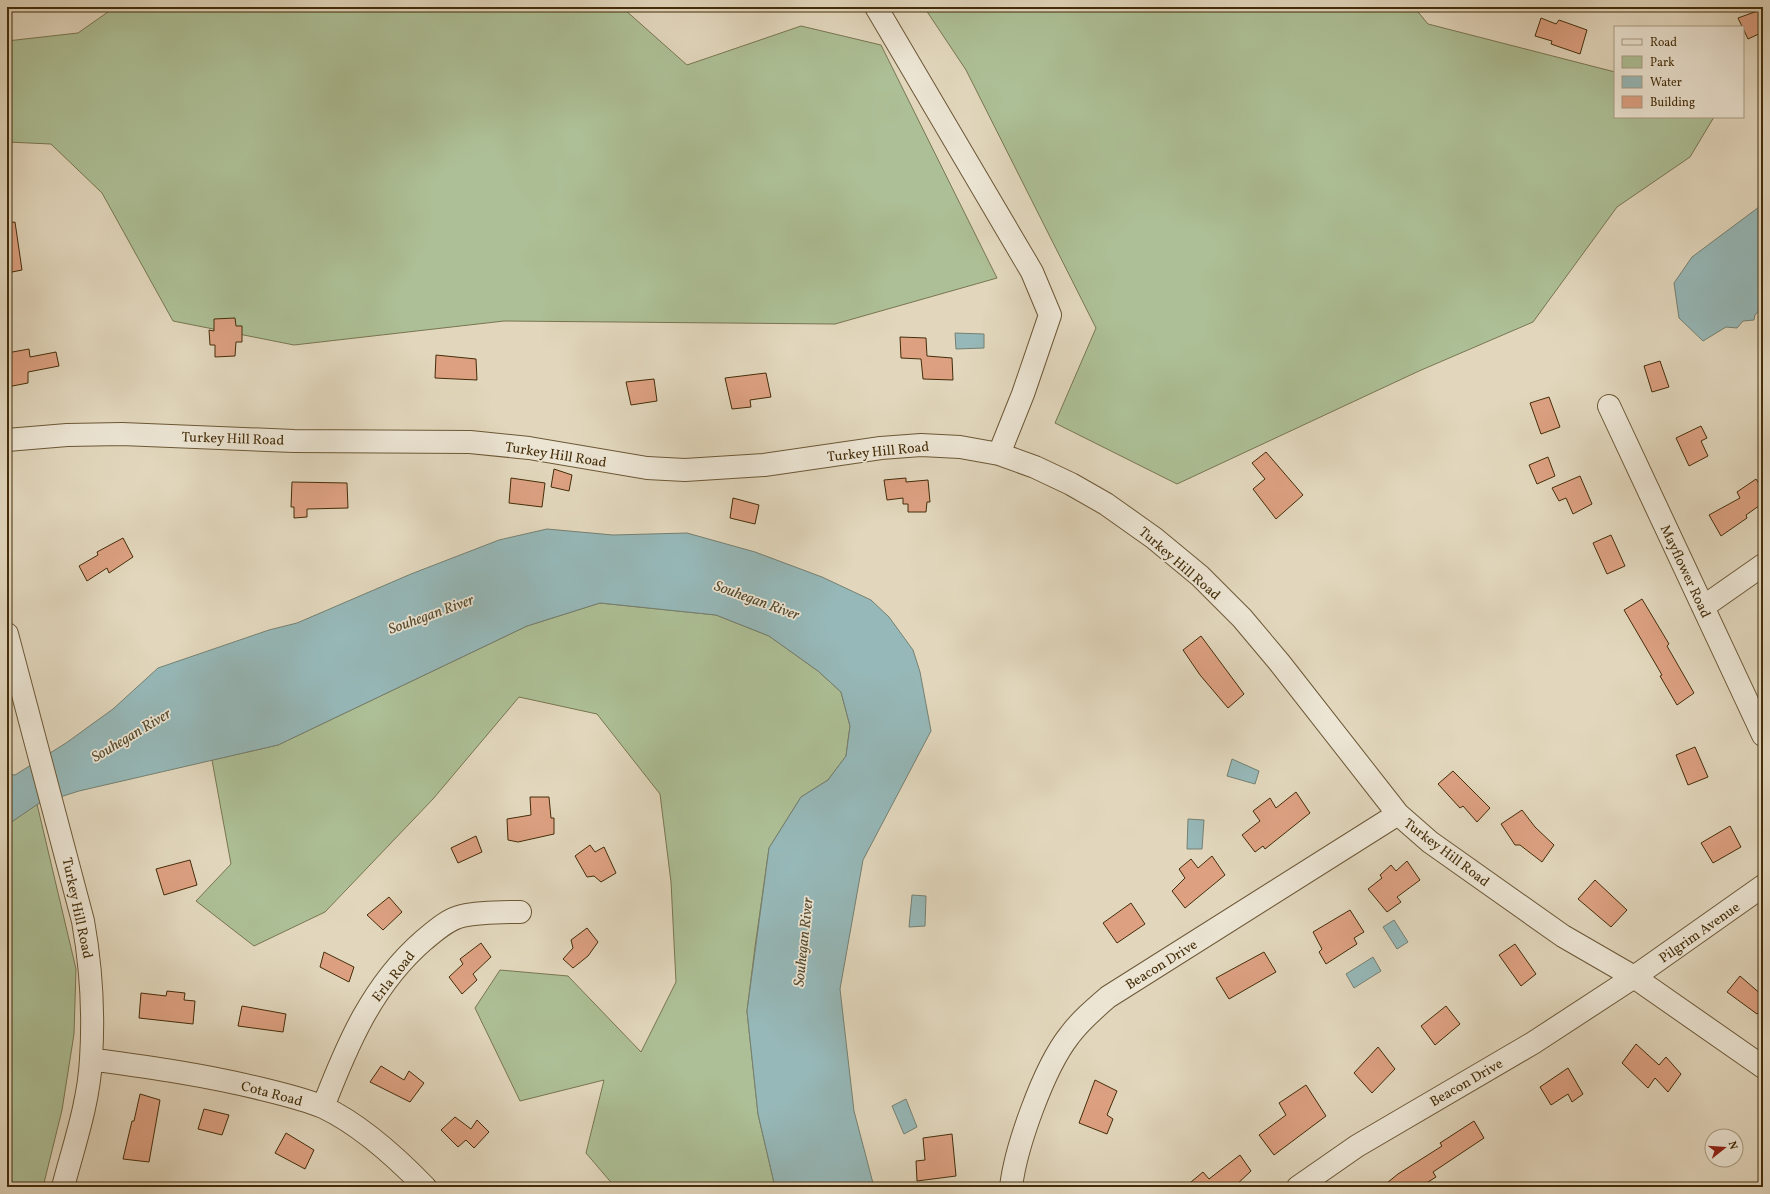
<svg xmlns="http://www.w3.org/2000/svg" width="1770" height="1194" font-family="Vollkorn,serif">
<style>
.green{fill:#adbf96;stroke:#787650}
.water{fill:#96b8b8;stroke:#758072}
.building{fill:#dda182;stroke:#442d09}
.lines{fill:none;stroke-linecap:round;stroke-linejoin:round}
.minor-casing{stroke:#6c5836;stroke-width:24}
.minor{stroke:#ece5d4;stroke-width:22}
.labels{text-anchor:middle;stroke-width:3.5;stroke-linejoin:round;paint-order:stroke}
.street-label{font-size:14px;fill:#442d09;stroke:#ece5d4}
.water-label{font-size:15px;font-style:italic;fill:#54492c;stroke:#ece5d4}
</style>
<rect width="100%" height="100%" fill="#e2d7bd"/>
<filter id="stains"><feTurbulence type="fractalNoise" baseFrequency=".005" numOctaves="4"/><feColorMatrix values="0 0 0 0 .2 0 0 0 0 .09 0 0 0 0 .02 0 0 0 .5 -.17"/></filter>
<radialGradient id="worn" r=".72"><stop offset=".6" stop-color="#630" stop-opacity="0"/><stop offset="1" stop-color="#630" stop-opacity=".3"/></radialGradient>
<path class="green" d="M115,7h509v2l63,56 114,-39 80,19 116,233 -162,46 -331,-3 -210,24 -121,-24 -71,-128 -51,-49 -44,-2v-101l71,-8z
M924,7h490l14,17 187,48v45h99l-24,40 -73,50 -84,115 -114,49 -242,113 -122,-61 41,-95 -130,-258z
M600,603l116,12 53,21 49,35 23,21 9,34 -4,30 -18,24 -27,17 -32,51 -14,99 -8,64 11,103 17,73h-160l-29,-34 18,-73 -84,21 -45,-93 25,-38 68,6 73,76 35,-70 -5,-100 -11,-88 -63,-80 -78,-17 -86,102 -108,113 -71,34 -58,-45 35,-37 -19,-104 66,-15 249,-119z
M37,804l39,165 -2,65 -12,76 -19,77h-36v-362z"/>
<path class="water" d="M1763,204v102l-8,9 -1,5 -11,1 -6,7 -11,-1 -23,14 -24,-23 -5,-35 18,-26z
M955,333l29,1v14l-28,1z
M547,529l66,6 74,-2 68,19 67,25 49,23 18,17 24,33 7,22 11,59 -68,129 -23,129 14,122 20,76h-99l-17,-73 -11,-103 22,-163 32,-51 27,-17 18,-24 4,-30 -9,-34 -23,-21 -49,-35 -53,-21 -116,-12 -73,23 -249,119 -199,46 -41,13 -31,21v-51l8,1 51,-32 47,-34 45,-41 111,-38 28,-7 114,-49 88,-34z
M1232,759l27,12 -4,13 -28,-8z
M1188,819l16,1 -2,29h-15z
M912,895l14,1 -1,30 -16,1z
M1394,920l14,22 -11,7 -14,-22z
M1373,957l8,14 -27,17 -8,-14z
M906,1099l11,28 -13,7 -12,-28z"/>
<path class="building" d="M1763,9v23l-15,7 -10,-21z
M1541,18l15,6 3,-4 28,10 -7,24 -29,-10 1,-3 -17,-5z
M15,222l7,48 -15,3v-50z
M235,318l1,8h6v16h-6l-1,14 -20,1v-12h-5l-1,-15 5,1v-12z
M900,337l26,1 1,18 25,2 1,22 -30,-1 -2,-20 -20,-1z
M29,349l1,8 26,-5 3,14 -31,6v11l-21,4v-34z
M436,355l40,4 1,21 -42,-2z
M1660,361l9,26 -17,5 -8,-26z
M766,373l5,24 -21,3 1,7 -19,2 -7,-31z
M654,379l3,22 -26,4 -5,-23z
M1549,397l11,30 -19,7 -11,-31z
M1701,426l6,12 -6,3 7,15 -19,10 -13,-28z
M1266,452l37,43 -27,24 -23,-30 12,-10 -13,-16z
M1548,457l7,19 -18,8 -8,-19z
M554,469l18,6 -3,16 -18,-4z
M1580,476l12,28 -19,10 -7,-16 -7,3 -7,-13z
M511,478l34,5 -3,24 -33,-4z
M906,478v4l22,-2 2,22h-3l-1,10h-18v-8h-5v-6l-16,2 -3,-20z
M1756,479l7,11v13l-17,12 1,3 -26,18 -12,-21 31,-17 -3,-6z
M292,482l55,1 1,25 -41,1v8l-13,1v-11h-3z
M733,498l26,7 -4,19 -25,-6z
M1611,535l14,31 -18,8 -14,-31z
M123,538l10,19 -24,16 -2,-5 -20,13 -8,-15 19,-11 -1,-3z
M1642,599l27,45 -2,2 27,47 -17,12 -17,-29 2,-1 -38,-65z
M1201,636l43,58 -16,14 -28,-33 -17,-25z
M1695,747l13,30 -20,8 -12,-30z
M1453,771l37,37 -13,14 -14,-16 -3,2 -22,-24z
M1296,792l14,21 -45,36 -2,-3 -8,6 -13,-17 18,-14 -7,-10 17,-13 6,10z
M530,797h19l2,21h3v16l-36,8 -10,-2 -1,-21 24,-4z
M1522,810l13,17 19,18 -12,17 -22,-17h-5l-14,-21z
M1730,826l11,21 -28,16 -12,-20z
M476,836l6,16 -24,11 -7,-15z
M590,845l5,7 9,-5 12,26 -15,9 -7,-6 -7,1 -12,-21z
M1212,856l13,19 -40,33 -13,-17 13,-13 -6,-9 12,-10 7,9z
M190,860l7,25 -33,10 -8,-26z
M1407,861l13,19 -23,17 4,5 -14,10 -19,-23 14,-11 -2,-3 11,-10 5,6z
M1595,880l32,30 -16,17 -33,-28z
M389,897l13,15 -19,18 -16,-15z
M1131,903l14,21 -28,19 -14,-20z
M1350,910l14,22 -10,6 3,6 -31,20 -7,-12 3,-3 -9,-17z
M587,928l11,14 -10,14 -15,12 -10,-9 10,-11 -2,-8z
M481,943l10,14 -18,17 4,6 -15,14 -13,-17 14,-13 -3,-5z
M1515,944l21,30 -15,12 -22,-31z
M324,952l30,15 -5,15 -29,-15z
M1264,952l12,20 -47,27 -13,-21z
M1740,976l23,20v12l-6,6 -30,-22z
M167,991l18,2 -1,7 11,1 -2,23 -54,-6 2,-25 25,3z
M242,1006l44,8 -3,18 -45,-6z
M1446,1006l14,18 -25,21 -14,-19z
M1636,1044l23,21 7,-8 15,17 -13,18 -13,-14 -7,10 -26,-25z
M1378,1047l17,22 -23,24 -18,-20z
M381,1066l23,14 5,-9 15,12 -14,19 -40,-20z
M1568,1068l15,26 -11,8 -4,-8 -17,11 -11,-18z
M1095,1080l22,11 -10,24 6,4 -6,15 -28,-11z
M1306,1085l20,31 -52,39 -15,-20 27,-20 -7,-12z
M140,1094l20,6 -11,62 -26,-3 9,-38h2z
M204,1109l25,6 -7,20 -24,-6z
M455,1117l16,12 6,-9 12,12 -15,16 -8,-8 -8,7 -17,-17z
M1474,1121l10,17 -51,34 3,5 -16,10h-38l16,-13 44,-28 -2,-3z
M286,1133l28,17 -9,19 -30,-16z
M952,1134l4,42 -39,5 -1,-20 9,-1 -2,-22z
M1240,1155l11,16 -17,16h-49l18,-15 6,7z"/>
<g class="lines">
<g class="minor-casing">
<path id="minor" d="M876,7l156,265 18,43 -27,79 -24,60
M1609,406l154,329
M7,440l60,-5 55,-1 172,7 176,1 59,6 118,20 38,2 79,-5 117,-17 40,-3 39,2 39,7 36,13 36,17 35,20 48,34 46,38 42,42 37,44 119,152 32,28 133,94 71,41 129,90
M1703,607l60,-42
M7,634l76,287c8,45 11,92 8,138 -2,43 -17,86 -28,128
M91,1059c57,8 115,16 171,30 20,5 42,10 61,18 38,18 73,50 102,80
M323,1107c24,-62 49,-122 101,-167 11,-9 24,-21 38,-24 18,-4 39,-4 58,-4
M1011,1187c5,-41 33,-119 58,-151 11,-15 25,-27 39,-39l290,-183
M1298,1187l59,-41 176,-103 101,-66 129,-91"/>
</g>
<use href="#minor" class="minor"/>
</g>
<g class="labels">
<g class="street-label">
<text transform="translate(233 438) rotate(2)" y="5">Turkey Hill Road</text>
<text transform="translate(878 451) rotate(-6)" y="5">Turkey Hill Road</text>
<text transform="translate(556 454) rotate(9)" y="5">Turkey Hill Road</text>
<text transform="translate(1180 563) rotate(41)" y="5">Turkey Hill Road</text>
<text transform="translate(1686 571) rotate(65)" y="5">Mayflower Road</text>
<text transform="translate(1447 852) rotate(37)" y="5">Turkey Hill Road</text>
<text transform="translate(78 908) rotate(78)" y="5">Turkey Hill Road</text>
<text transform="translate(1699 932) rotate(-35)" y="5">Pilgrim Avenue</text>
<text transform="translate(1161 964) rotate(-32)" y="5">Beacon Drive</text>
<text transform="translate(393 976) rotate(-52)" y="5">Erla Road</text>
<text transform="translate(1466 1082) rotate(-30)" y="5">Beacon Drive</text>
<text transform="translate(272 1093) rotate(15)" y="5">Cota Road</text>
</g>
<g class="water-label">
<text transform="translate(757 600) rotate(20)" y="5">Souhegan River</text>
<text transform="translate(431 614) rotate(-20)" y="5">Souhegan River</text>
<text transform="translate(131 735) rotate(-31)" y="5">Souhegan River</text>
<text transform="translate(803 942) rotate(-84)" y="5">Souhegan River</text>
</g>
</g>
<rect width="1770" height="1194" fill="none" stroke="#e2d7bd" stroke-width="24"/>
<rect x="8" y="8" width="1754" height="1178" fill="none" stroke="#442d09" stroke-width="2"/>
<rect x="12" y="12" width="1746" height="1170" fill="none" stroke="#442d09"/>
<rect x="1614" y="26" width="130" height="92" fill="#ece5d4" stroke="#a99b83"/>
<rect x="1622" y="39" width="20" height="6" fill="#ece5d4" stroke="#a99b83"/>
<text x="1650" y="46" font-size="12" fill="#442d09">Road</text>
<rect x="1622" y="56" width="20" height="12" fill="#adbf96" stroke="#a99b83"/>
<text x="1650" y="66" font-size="12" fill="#442d09">Park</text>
<rect x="1622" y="76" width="20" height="12" fill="#96b8b8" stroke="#a99b83"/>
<text x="1650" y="86" font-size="12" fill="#442d09">Water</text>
<rect x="1622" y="96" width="20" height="12" fill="#dda182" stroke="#a99b83"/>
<text x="1650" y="106" font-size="12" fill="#442d09">Building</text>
<g transform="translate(1724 1148) rotate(73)"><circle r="19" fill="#ece5d4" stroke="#a99b83"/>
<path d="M0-3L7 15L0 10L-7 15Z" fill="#8f2418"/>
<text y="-6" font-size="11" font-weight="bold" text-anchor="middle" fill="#442d09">N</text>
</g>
<rect width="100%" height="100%" filter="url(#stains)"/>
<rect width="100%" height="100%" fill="url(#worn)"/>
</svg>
